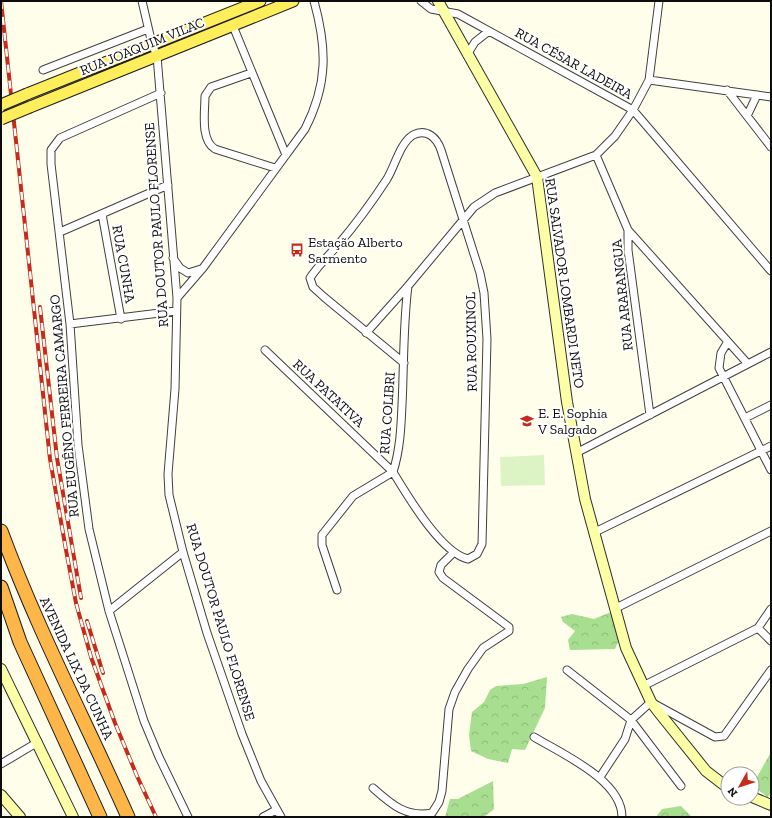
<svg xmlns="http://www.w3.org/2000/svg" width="772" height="818" font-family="'Zilla Slab',serif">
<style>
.forest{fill:url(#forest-crowns)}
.pitch{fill:#dcf3c4}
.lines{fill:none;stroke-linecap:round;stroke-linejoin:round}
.street-casing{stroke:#3f3f3f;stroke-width:9}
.secondary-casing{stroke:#2e2e2e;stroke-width:12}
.primary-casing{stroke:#1d1d1d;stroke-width:13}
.highway-casing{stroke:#1d1d1d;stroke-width:15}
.street{stroke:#fff;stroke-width:7}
.secondary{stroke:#fcffa6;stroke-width:10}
.primary{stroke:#ffee5b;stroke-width:11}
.highway{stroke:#ffb649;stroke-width:13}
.rail-casing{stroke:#c62a1a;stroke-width:4}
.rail{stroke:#fff;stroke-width:2.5;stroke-dasharray:8;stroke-linecap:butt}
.primary-bridge-casing{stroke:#1d1d1d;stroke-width:13;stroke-linecap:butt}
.primary-bridge{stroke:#ffee5b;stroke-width:11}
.labels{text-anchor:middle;stroke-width:4;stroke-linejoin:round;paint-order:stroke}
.street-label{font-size:14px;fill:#0c0c0c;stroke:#fff}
.poi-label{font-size:14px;fill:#0c0c0c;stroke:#fff;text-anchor:start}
</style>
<defs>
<pattern id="forest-crowns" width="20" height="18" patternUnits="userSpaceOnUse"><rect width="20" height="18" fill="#a8de90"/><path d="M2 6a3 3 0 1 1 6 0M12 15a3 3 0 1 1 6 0" fill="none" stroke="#8fbd7b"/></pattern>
</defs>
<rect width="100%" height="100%" fill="#fffeeb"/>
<path class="forest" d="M611,612l9,26 -5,11 -45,1 -2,-10 7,-9 -12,-9 -2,-5 11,-3 22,5z
M547,677l-2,31 -20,42 -13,-1 -4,14 -20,-4 -17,-8 -2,-16 3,-23 12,-10 6,-12 6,-4 27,-2z
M771,752v41l-3,4 -16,-11z
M493,781l1,28 -10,8h-39l5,-18h8z
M681,806l11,11h-36l6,-8z"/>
<path class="pitch" d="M544,455l1,30 -44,1 -1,-29z"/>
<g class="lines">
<g class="street-casing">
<path id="street" d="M142,1l10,43 5,12 20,242 -2,91 -7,85 1,21 14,57 24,81 35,101 19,47 20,36
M421,1l10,8 27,5 175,96 138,161
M233,26l53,129
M467,55l8,-13 14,-11
M43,70l105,-41
M251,73l-40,14 -6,9c0,15 -5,44 10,53l60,19
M649,80l122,17
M727,90l44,57
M161,93l-101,45 -9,12v14l19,160 8,121 11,84 20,82 35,110 15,36 29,60
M747,116l10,-21
M596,155l32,75v20l22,165
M102,214l19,105
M628,230l120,134
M60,232l108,-47
M173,258l7,10 8,5 13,-4
M177,298l26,-30 102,-139c23,-45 22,-81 9,-128
M70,324l106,-13
M366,333l42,-47 66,-79 21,-14 101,-38 19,-19 18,-26 16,-30 10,-79
M727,343l-6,10 -2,15 52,102
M265,350l128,122 -40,24 -31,39v10l15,45
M404,363l-80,-66 -11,-10 -3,-9c8,-12 18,-22 28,-33 17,-20 34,-43 49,-66 8,-13 13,-36 26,-44 14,-7 24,3 28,15l39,123 4,20 3,46 -5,205 -5,10 -9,5c-27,-6 -61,-64 -75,-87 7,-22 8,-44 9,-67 2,-40 1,-79 6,-119
M745,418l26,-13
M576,453l195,-101
M595,532l176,-86
M616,608l155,-77
M109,611l74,-59
M758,628l13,13
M567,670l64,50 50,66
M643,686l115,-58 13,-19
M534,737c28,17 88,43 88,80
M1,764l37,-22
M600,777l25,-38 6,-19 20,-18 64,35 9,-1 47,-66
M373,788c18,16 33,30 59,25l7,-11 3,-11 7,-82 6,-17 13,-23 15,-21 26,-17v-4l-66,-49 -4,-6 2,-7 12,-12
M263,817l13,-7"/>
</g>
<g class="secondary-casing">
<path id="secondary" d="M438,1l99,176 30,225 18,97 41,149 25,54 6,8 49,61 22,17
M1,669l72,148
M1,795l19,22
M752,797l19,8"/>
</g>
<g class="primary-casing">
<path id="primary" d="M27,94l233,-93
M30,107l263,-106"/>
</g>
<g class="highway-casing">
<path id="highway" d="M1,531c36,98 85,191 127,286
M1,587l19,55 80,175"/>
</g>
<use href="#street" class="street"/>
<use href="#secondary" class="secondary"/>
<use href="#primary" class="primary"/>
<use href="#highway" class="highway"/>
<g class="rail-casing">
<path id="rail" d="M1,1l49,458 16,91 10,53 15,54 24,66 22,53 19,41
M40,307l17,151 24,140
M87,621l16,52"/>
</g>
<use href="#rail" class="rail"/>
<g class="primary-bridge-casing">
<path id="primary-bridge" d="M1,105l26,-11
M1,119l29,-12"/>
</g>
<use href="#primary-bridge" class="primary-bridge"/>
</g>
<defs>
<g id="bus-bare" transform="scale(1.08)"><path d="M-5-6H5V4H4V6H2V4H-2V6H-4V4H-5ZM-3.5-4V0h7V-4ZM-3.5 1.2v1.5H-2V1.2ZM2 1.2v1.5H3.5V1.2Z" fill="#c62a1a" stroke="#fff" stroke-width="2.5" paint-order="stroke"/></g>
<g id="school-bare" transform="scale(1.08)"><path d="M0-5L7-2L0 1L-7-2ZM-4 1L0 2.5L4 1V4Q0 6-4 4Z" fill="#c62a1a" stroke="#fff" stroke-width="2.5" paint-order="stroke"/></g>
</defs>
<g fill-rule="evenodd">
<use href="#bus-bare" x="297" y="250"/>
<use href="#school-bare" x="527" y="421"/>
</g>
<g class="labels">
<g class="street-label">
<text transform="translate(142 46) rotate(-22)" y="5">RUA JOAQUIM VILAC</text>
<text transform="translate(574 63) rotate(29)" y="5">RUA CÉSAR LADEIRA</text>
<text transform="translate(156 225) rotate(-94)" y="5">RUA DOUTOR PAULO FLORENSE</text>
<text transform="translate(124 264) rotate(80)" y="5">RUA CUNHA</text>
<text transform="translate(565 283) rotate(82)" y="5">RUA SALVADOR LOMBARDI NETO</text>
<text transform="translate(622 295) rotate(-96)" y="5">RUA ARARANGUA</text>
<text transform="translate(471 342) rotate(-91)" y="5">RUA ROUXINOL</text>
<text transform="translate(329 393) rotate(43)" y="5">RUA PATATIVA</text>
<text transform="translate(64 406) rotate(-95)" y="5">RUA EUGÊNO FERREIRA CAMARGO</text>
<text transform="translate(387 413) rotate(-86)" y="5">RUA COLIBRI</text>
<text transform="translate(221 622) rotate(73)" y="5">RUA DOUTOR PAULO FLORENSE</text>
<text transform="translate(77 668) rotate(65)" y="5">AVENIDA LIX DA CUNHA</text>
</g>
<g class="poi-label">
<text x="308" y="247">Estação Alberto<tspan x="308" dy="16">Sarmento</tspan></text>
<text x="538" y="418">E. E. Sophia<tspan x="538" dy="16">V Salgado</tspan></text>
</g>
</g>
<rect width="772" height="818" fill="none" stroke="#0c0c0c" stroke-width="4"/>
<g transform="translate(740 786) rotate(231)"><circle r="19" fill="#ffffff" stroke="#9e9e9e"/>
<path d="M0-3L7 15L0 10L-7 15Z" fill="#c62a1a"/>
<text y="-6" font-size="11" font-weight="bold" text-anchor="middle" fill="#0c0c0c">N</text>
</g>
</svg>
